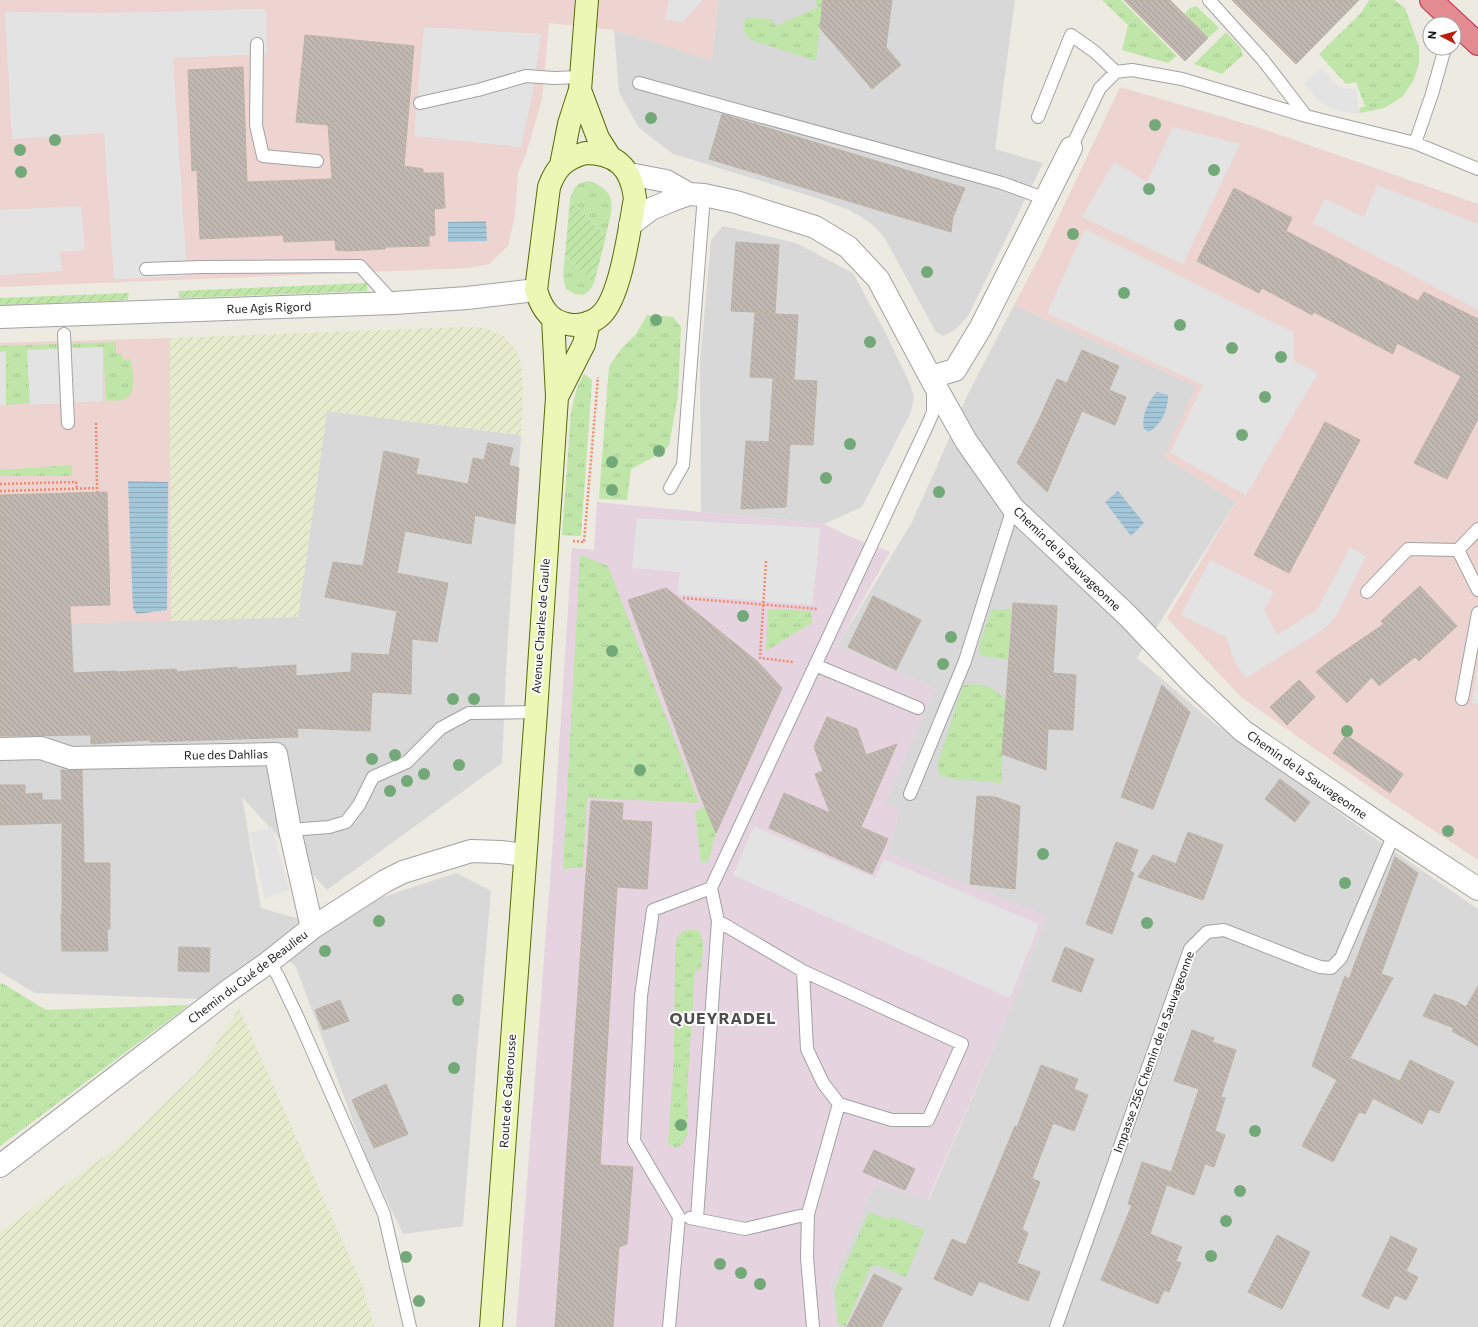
<svg xmlns="http://www.w3.org/2000/svg" width="1478" height="1327" font-family="Commissioner,sans-serif">
<style>
.residential{fill:#d9d8d8}
.commercial{fill:#edd4d0}
.industrial{fill:#e5d3e0}
.farmland{fill:url(#farmland-furrows)}
.grass{fill:url(#grass-tufts)}
.garden{fill:url(#garden-furrows)}
.parking{fill:#e3e3e3}
.water{fill:url(#water-rules)}
.building{fill:url(#building-back-hatch);stroke:#bdb2a4}
.lines{fill:none;stroke-linecap:round;stroke-linejoin:round}
.service-casing{stroke:#a2a2a2;stroke-width:14}
.minor-casing{stroke:#a2a2a2;stroke-width:24}
.tertiary-casing{stroke:#a2a2a2;stroke-width:24}
.secondary-casing{stroke:#566b09;stroke-width:24}
.motorway-casing{stroke:#ce2b51;stroke-width:24}
.path{stroke:#f3886b;stroke-width:2.5;stroke-dasharray:2 2;stroke-linecap:butt}
.service{stroke:#fff;stroke-width:12}
.minor{stroke:#fff;stroke-width:22}
.tertiary{stroke:#fff;stroke-width:22}
.secondary{stroke:#ecf6b5;stroke-width:22}
.motorway{stroke:#e28b91;stroke-width:22}
.tree{fill:#73a978}
.labels{text-anchor:middle;stroke-width:4;stroke-linejoin:round;paint-order:stroke}
.street-label{font-size:12px;fill:#1b1b1b;stroke:#fff}
.district-label{font-size:16px;font-weight:bold;letter-spacing:1px;fill:#4e4e4e;stroke:#fff}
</style>
<defs>
<pattern id="farmland-furrows" width="10" height="10" patternUnits="userSpaceOnUse"><rect width="10" height="10" fill="#e5ebcc"/><path d="M-1 1l2-2M0 10L10 0M9 11l2-2" fill="none" stroke="#c4c9af"/></pattern>
<pattern id="grass-tufts" width="24" height="20" patternUnits="userSpaceOnUse"><rect width="24" height="20" fill="#bfe5a8"/><path d="M3 7l-1-3M5 7V3M7 7l1-3M15 17l-1-3M17 17v-4M19 17l1-3" fill="none" stroke="#a4c490"/></pattern>
<pattern id="garden-furrows" width="10" height="10" patternUnits="userSpaceOnUse"><rect width="10" height="10" fill="#bfe5a8"/><path d="M-1 1l2-2M0 10L10 0M9 11l2-2" fill="none" stroke="#a4c490"/></pattern>
<pattern id="water-rules" width="6" height="5" patternUnits="userSpaceOnUse"><rect width="6" height="5" fill="#a3c7d9"/><path d="M0 2.5h6" fill="none" stroke="#8caaba"/></pattern>
<pattern id="building-back-hatch" width="6" height="6" patternUnits="userSpaceOnUse"><rect width="6" height="6" fill="#c1b9b1"/><path d="M-1 5l2 2M0 0l6 6M5-1l2 2" fill="none" stroke="#a59e98"/></pattern>
</defs>
<rect width="100%" height="100%" fill="#eceae1"/>
<path class="residential" d="M718,0h297l-20,149 48,14 -75,153 -13,14 -12,6 -7,-4 -52,-95 -11,-12 -13,-9 -13,-7 -27,-10 -147,-45 -34,-26 -20,-36 -5,-62 98,30z
M723,226l73,17 57,30 32,59 24,50 5,14 -3,16 -49,95 -38,17 -64,-7 -59,-5 -1,-149 11,-123z
M1014,305l183,81 -33,71 72,45 -99,156 77,65 152,109 112,77v418h-642l-5,-44 44,-99 54,16 78,-184 40,-100 -159,-62 12,-46 -16,-3 51,-117 -98,-42 75,-124 34,-76 19,-46z
M327,411l194,24 -15,234 -4,94 -175,127 -85,-93 19,111 71,20 48,-30 76,-25 35,18 -14,160 -14,175 -60,8 -36,-75 -71,-192 -23,-21 -72,53 -166,-6 -35,-21v-347l298,-8z"/>
<path class="commercial" d="M0,0h718l-6,60 -98,-30 -65,-7 -7,76 -16,55 -8,19 -3,42 -7,31 -19,18 -20,4 -469,19z
M1120,87l140,41 218,76v656l-87,-58 -150,-105 -74,-79 69,-116 -72,-45 32,-71 -182,-81 27,-51z
M170,338l1,283 -171,4v-282z"/>
<path class="industrial" d="M597,502l104,10 59,5 64,7 27,13 39,15 -53,94 98,42 -50,116 15,4 -12,46 159,62 -40,100 -79,184 -53,-16 -44,99 5,44h-320l37,-487 19,-292 22,2z"/>
<path class="farmland" d="M466,327l18,1 19,8 8,8 9,15 3,29 -2,47 -194,-24 -29,206 -127,4 -1,-283z
M239,1009l123,276 12,42h-374v-95l123,-89 74,-70z"/>
<path class="grass" d="M815,0h8l-7,61 -65,-21c-8,-8 -11,-15 -3,-23l23,2 5,7 42,-19z
M1102,0h19l56,56 -9,7 -46,-13 6,-25z
M1369,0h25l11,8 14,39v16l-5,17 -12,17 -18,11 -25,5 1,-5 5,-2 -9,-24 -10,2 -27,-30 42,-41z
M1196,6l23,22 -11,10 -24,-24 6,-6z
M1226,32l14,15 3,8 -21,19 -28,-10z
M590,181c31,12 21,29 16,55l-36,-36c4,-13 6,-17 20,-19z
M565,255l29,28 -5,8 -6,4 -8,-1 -9,-5 -3,-12z
M647,315l26,2 8,10 -3,69 -9,49 -6,7 -32,17 -4,31 -28,-1 10,-133 13,-18 14,-14z
M116,342v11h6l1,7 8,-1c1,12 8,37 -9,41 -5,1 -11,0 -16,1l-3,-54 -76,4 3,52 -24,2v-53h-6v-6z
M584,374l8,6 -11,156 -19,-1 9,-123 6,-24z
M72,465v11h-72v-6z
M580,555l28,11 91,237 -112,-5 -4,69 -20,2z
M768,609l43,2 1,12 -46,28z
M992,609h19l-3,51 -24,-4 -4,-3 -1,-8z
M963,685c28,-3 31,5 51,22l-10,19 -3,57 -53,-5 -9,-3 -1,-12z
M705,807l11,26 -8,29 -7,1 -6,-52z
M691,929l7,1c8,10 4,27 3,40h-6l-8,120 1,42 -5,12 -8,4 -7,-5 6,-87 1,-97 2,-22 7,-6z
M2,983l44,27 143,-5 -189,141v-162z
M869,1212l20,8 1,-4 35,14 -19,47 -28,-12 -7,1 -26,61 -7,-4 -3,-34z"/>
<path class="garden" d="M570,200l36,36 -12,47 -29,-28z
M367,283v8l-188,7v-7z
M129,293l-1,7 -128,5v-7z"/>
<path class="parking" d="M669,0h34l-20,22 -18,-2z
M266,9l1,45 -94,4 14,218 -73,3 -10,-146 -92,6 -7,-127 98,1z
M424,27l117,7 -8,58 -12,55 -107,-11z
M1321,68l17,18 4,2 14,1 3,24 -16,-1 -20,-8 -19,-20z
M1173,127l67,17 -57,120 -101,-47 32,-55 33,20z
M1377,185l101,39v86l-165,-87 12,-24 39,18z
M81,206l4,44 -25,2 2,19 -62,4v-65z
M1085,229l208,103 1,29 24,12 -72,122 -76,-42 33,-68 -156,-72z
M103,347v54l-73,4 -3,-55z
M6,351v54l-6,1v-54z
M637,518l183,10 -2,26 -6,51 -135,-11 3,-22 -48,-4z
M1350,547l16,9 -31,62 -11,11 -78,49 -11,-16 -9,-25 -45,-22 29,-55 64,32 -10,18 13,25 40,-25z
M1478,664v40l-6,-1z
M754,826l121,52 9,-19 155,65 -29,74 -277,-123z
M272,827l17,63 -24,8 -16,-65z"/>
<path class="water" d="M486,221l1,20 -39,1v-20z
M1157,392l11,3c0,16 -6,28 -19,37l-5,-3c-3,-12 4,-28 13,-37z
M128,481l40,1 -1,128 -30,4 -4,-6z
M1118,491l26,32 -13,13 -26,-34z"/>
<path class="building" d="M823,0h69l-6,47 15,18 -29,24 -52,-61z
M1124,0h46l38,38 -23,23z
M1232,0h127l-63,64z
M305,35l109,11 -10,120 19,3v4h20l2,35 -11,1 1,26 -6,1v10l-44,1v2l-37,2 -12,-1 -1,-10 -51,2 -1,-7 -83,4 -3,-69 -5,1 -4,-101 55,-3 4,115 85,-3 -4,-54 -32,-3z
M722,114l243,74 -12,29 -2,15 -242,-73z
M1234,188l58,30 -6,13 132,70 6,-9 54,27v100l-31,60 -33,-16 47,-87 -64,-33 -4,11 -79,-42 -2,3 -50,-27 -3,5 -62,-32z
M736,242l43,3 -4,68 -44,-2z
M755,313l43,2 -4,64 -44,-2z
M1082,350l37,16 -10,24 17,7 -11,28 -33,-14 -35,81 -30,-29 23,-46 17,-38 10,4z
M773,379l44,2 -4,64 -29,-1h6l-4,63 -45,2 5,-68 23,1z
M1325,422l35,18 -71,133 -35,-18z
M488,443l25,5 -4,17 10,3 -4,56 -40,-9 -4,29 -66,-13 -8,42 51,10 -11,59 -25,-3 -1,55 -39,-2 -2,39 -73,-3 1,9 -148,5v-2l-59,4v-9l-91,1v-241l107,-3 3,113 -40,1 3,67 43,-2 1,1 59,-3 1,3 60,-5v2l59,-4v11l55,-4 1,-19 37,2 8,-44 -72,-14 8,-35 30,4 21,-115 35,8 -3,15 52,10 5,-26 11,2z
M1420,586l37,40 -38,35 -4,-4 -36,29 -7,-9 -25,26 -31,-31 15,-12 53,-36 -3,-3z
M666,588l92,74 24,26 -66,145 -16,-38 -72,-195z
M873,596l48,24 -25,50 -48,-23z
M1013,603l44,3 -4,67 23,2 -3,55 -25,-1 -2,41 -44,-16z
M1299,680l16,17 -28,28 -17,-18z
M1162,685l28,27 -37,97 -32,-12z
M827,717l30,12 9,26 31,-11 -36,83 27,12 -16,35 -103,-46 15,-35 46,20 -15,-39 8,-3 -9,-24z
M1346,735l57,39 -13,19 -57,-40z
M61,770h21l2,93h26v66h-3l1,22h-46l-1,-37h1v-91l-62,2v-40h25v9l17,-1v7h20z
M1280,779l30,23 -15,20 -30,-23z
M977,796l18,1 25,9 -5,83 -45,-5z
M591,801l32,2 -1,17 30,2 -5,67 -30,-2 -17,278 33,2 -6,77 -8,3 -6,80h-58z
M1188,832l35,13 -20,55 -65,-23 15,-22 23,9z
M1116,842l22,8 -8,21 4,2 -22,61 -26,-10z
M1395,857l23,16 -37,101 12,4 -43,80 50,23 10,-21 44,22 -15,31 -10,-4 -7,15 -49,-26 -8,16 -6,-2 -26,50 -31,-16 35,-66 -25,-14 33,-90 4,3z
M179,947l31,1 -1,24 -31,-1z
M1065,947l29,12 -13,33 -29,-11z
M1478,986v60l-26,-15 2,-3 -31,-12 11,-22 21,7 11,6z
M340,1000l9,21 -26,9 -8,-20z
M1192,1030l22,8 -2,4 24,8 -15,47 4,1 -10,33 10,4 -11,32 -9,-3 -11,31 -27,-10 32,-96 -25,-8z
M1041,1065l37,14 -4,10 14,6 -14,36 -21,-8 -21,55 8,4 -18,47 6,4 -11,30 23,9 -12,29 -49,-20 -7,15 -38,-17 18,-40 14,6 49,-119 2,1z
M386,1084l22,50 -34,14 -22,-48z
M874,1150l41,19 -10,21 -42,-18z
M1142,1162l29,10 -21,62 32,13 -6,14 5,2 -12,29 -5,-2 -6,14 -57,-24 31,-75 -4,-1z
M1277,1235l33,17 -28,57 -34,-17z
M1391,1236l26,13 -11,22 12,6 -12,23 -11,-5 -7,14 -26,-13z
M874,1274l28,14 -21,39h-34z"/>
<g class="lines">
<g class="service-casing">
<path id="service" d="M1209,0l54,60 43,56
M257,44l-1,81 7,31 54,5
M639,83l363,100 44,16
M420,103l58,-13 48,-14 28,2 26,-1
M1038,117l33,-82 24,17 21,20
M1415,143l17,-49 13,-46
M1071,148l29,-60 16,-16 16,-2 50,9 124,37 109,27 63,26
M146,269l54,-2 160,-1 34,37
M64,334l4,89
M670,488l13,-23 21,-270
M1458,550l20,40
M1367,592l41,-43 50,1 20,-21
M815,665l103,43
M1462,699l16,-86
M910,794l55,-133 48,-153
M290,830l39,-3 17,-5 13,-17 14,-28 34,-15 34,-34 28,-15 67,-1
M718,921l85,50 4,78 16,34 16,21 53,16h36l34,-76 -159,-73
M269,962l9,14 20,42 86,196 26,113
M690,1218l55,11 63,-15
M697,1218l21,-297 -7,-33 217,-464 5,-12v-24
M669,1327l10,-110 -45,-76 7,-145 12,-86 58,-22
M813,1327l-6,-69 1,-44 31,-110
M1056,1327l134,-378 17,-17 17,-2 82,32 14,5 11,1 10,-10 53,-124"/>
</g>
<g class="minor-casing">
<path id="minor" d="M629,174l37,7 23,13
M630,225l21,-16 19,-8 19,-7 15,1 32,7 79,25 33,20 30,32 55,103 33,59 47,67 114,107 66,69 50,47 151,103 84,55
M933,382l8,-8 14,-4 26,-43 90,-179
M0,749l41,-1 30,10 205,-4 14,76 22,98
M0,1166l228,-175 41,-29 43,-34 73,-47 18,-9 68,-21 30,1 24,3"/>
</g>
<g class="tertiary-casing">
<path id="tertiary" d="M0,317l394,-14 73,-5 69,-8"/>
</g>
<g class="secondary-casing">
<path id="secondary" d="M580,90l18,48 12,19
M585,153c31,0 46,14 50,45 -5,27 -14,99 -34,117 -8,8 -23,12 -34,9 -18,-3 -26,-17 -31,-34l13,-103c7,-20 16,-28 36,-34z
M561,165l8,-41 11,-34 7,-90
M557,397l27,-53 5,-22
M491,1327l45,-615 21,-315 -4,-79"/>
</g>
<g class="motorway-casing">
<path id="motorway" d="M1431,0l47,44"/>
</g>
<path class="path" d="M96,423l1,65
M0,484l76,-2 1,7
M0,491l97,-3v4
M573,541l11,1 14,-165
M766,561l-6,97 33,4
M683,598l135,11"/>
<use href="#service" class="service"/>
<use href="#minor" class="minor"/>
<use href="#tertiary" class="tertiary"/>
<use href="#secondary" class="secondary"/>
<use href="#motorway" class="motorway"/>
</g>
<g class="tree">
<circle cx="651" cy="118" r="6"/>
<circle cx="1155" cy="125" r="6"/>
<circle cx="55" cy="140" r="6"/>
<circle cx="20" cy="150" r="6"/>
<circle cx="1214" cy="170" r="6"/>
<circle cx="21" cy="172" r="6"/>
<circle cx="1149" cy="189" r="6"/>
<circle cx="1073" cy="234" r="6"/>
<circle cx="927" cy="272" r="6"/>
<circle cx="1124" cy="293" r="6"/>
<circle cx="656" cy="320" r="6"/>
<circle cx="1180" cy="325" r="6"/>
<circle cx="870" cy="342" r="6"/>
<circle cx="1232" cy="348" r="6"/>
<circle cx="1281" cy="357" r="6"/>
<circle cx="1265" cy="397" r="6"/>
<circle cx="1242" cy="435" r="6"/>
<circle cx="850" cy="444" r="6"/>
<circle cx="659" cy="451" r="6"/>
<circle cx="612" cy="462" r="6"/>
<circle cx="826" cy="478" r="6"/>
<circle cx="612" cy="490" r="6"/>
<circle cx="939" cy="492" r="6"/>
<circle cx="743" cy="616" r="6"/>
<circle cx="951" cy="637" r="6"/>
<circle cx="612" cy="651" r="6"/>
<circle cx="943" cy="664" r="6"/>
<circle cx="453" cy="699" r="6"/>
<circle cx="474" cy="699" r="6"/>
<circle cx="1347" cy="731" r="6"/>
<circle cx="395" cy="755" r="6"/>
<circle cx="372" cy="759" r="6"/>
<circle cx="459" cy="765" r="6"/>
<circle cx="640" cy="770" r="6"/>
<circle cx="424" cy="774" r="6"/>
<circle cx="407" cy="781" r="6"/>
<circle cx="390" cy="791" r="6"/>
<circle cx="1448" cy="831" r="6"/>
<circle cx="1043" cy="854" r="6"/>
<circle cx="1345" cy="883" r="6"/>
<circle cx="379" cy="921" r="6"/>
<circle cx="1147" cy="923" r="6"/>
<circle cx="325" cy="951" r="6"/>
<circle cx="458" cy="1000" r="6"/>
<circle cx="454" cy="1068" r="6"/>
<circle cx="681" cy="1125" r="6"/>
<circle cx="1255" cy="1131" r="6"/>
<circle cx="1240" cy="1191" r="6"/>
<circle cx="1226" cy="1221" r="6"/>
<circle cx="1211" cy="1256" r="6"/>
<circle cx="406" cy="1257" r="6"/>
<circle cx="720" cy="1264" r="6"/>
<circle cx="741" cy="1273" r="6"/>
<circle cx="760" cy="1284" r="6"/>
<circle cx="419" cy="1301" r="6"/>
</g>
<g class="labels">
<g class="street-label">
<text transform="translate(269 308) rotate(-2)" y="4">Rue Agis Rigord</text>
<text transform="translate(1067 559) rotate(44)" y="4">Chemin de la Sauvageonne</text>
<text transform="translate(541 626) rotate(-86)" y="4">Avenue Charles de Gaulle</text>
<text transform="translate(226 755) rotate(-1)" y="4">Rue des Dahlias</text>
<text transform="translate(1307 775) rotate(35)" y="4">Chemin de la Sauvageonne</text>
<text transform="translate(248 977) rotate(-37)" y="4">Chemin du Gué de Beaulieu</text>
<text transform="translate(1154 1052) rotate(-70)" y="4">Impasse 256 Chemin de la Sauvageonne</text>
<text transform="translate(508 1091) rotate(-86)" y="4">Route de Caderousse</text>
</g>
<g class="district-label">
<text x="723" y="1024">QUEYRADEL</text>
</g>
</g>
<g transform="translate(1442 36) rotate(276)"><circle r="19" fill="#ffffff" stroke="#a4a4a4"/>
<path d="M0-3L7 15L0 10L-7 15Z" fill="#be1c09"/>
<text y="-6" font-size="11" font-weight="bold" text-anchor="middle" fill="#1b1b1b">N</text>
</g>
</svg>
